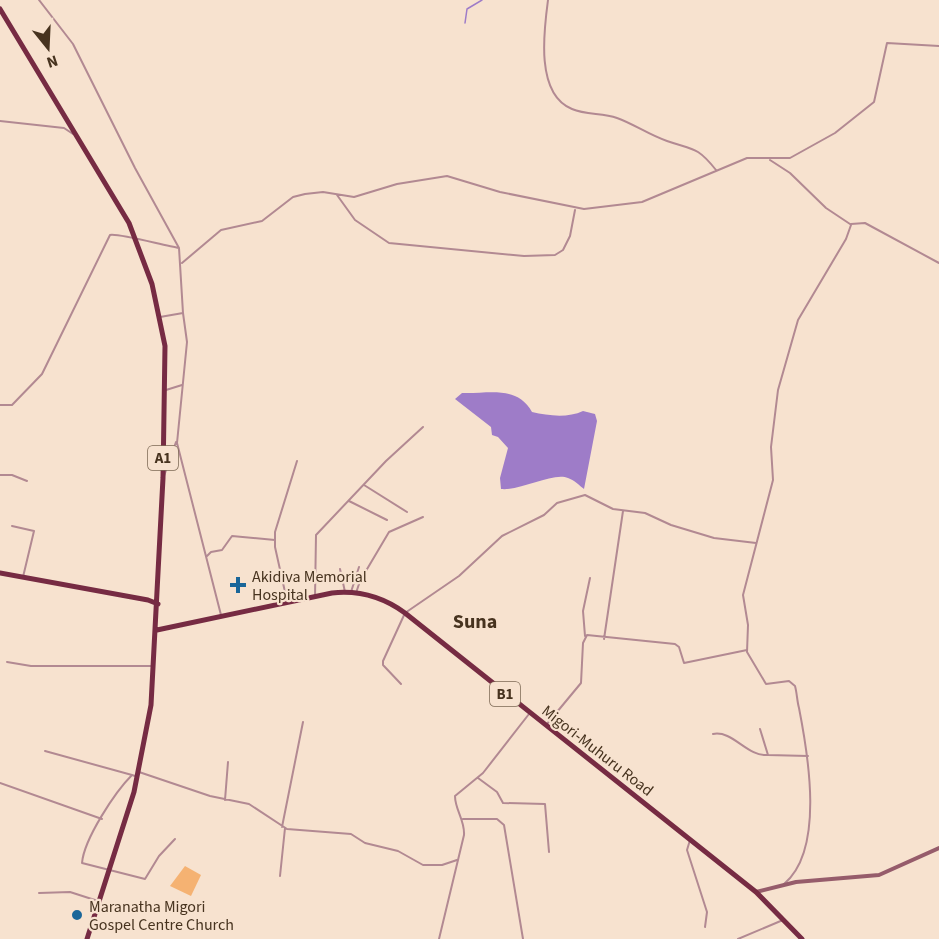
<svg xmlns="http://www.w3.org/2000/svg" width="939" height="939" font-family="'Source Sans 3',sans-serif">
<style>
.green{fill:#f5b272}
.water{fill:#9e7cc8}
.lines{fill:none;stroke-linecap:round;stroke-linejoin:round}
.stream{stroke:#9e7cc8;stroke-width:1.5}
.minor{stroke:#b28992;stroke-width:2}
.secondary{stroke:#965c6b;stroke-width:4}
.trunk{stroke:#762b43;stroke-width:5}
.poi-dot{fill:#1a6699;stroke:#f7e2cf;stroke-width:2}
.labels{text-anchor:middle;stroke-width:4.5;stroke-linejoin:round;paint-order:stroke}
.shield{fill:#f7e2cf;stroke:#7c6854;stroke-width:1.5}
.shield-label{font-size:15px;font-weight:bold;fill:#47331f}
.poi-label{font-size:16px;fill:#47331f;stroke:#f7e2cf;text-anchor:start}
.street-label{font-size:16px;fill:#47331f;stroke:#f7e2cf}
.quarter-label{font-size:20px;font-weight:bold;fill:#47331f;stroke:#f7e2cf}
</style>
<rect width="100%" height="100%" fill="#f7e2cf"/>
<path class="green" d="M185,866l16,9 -10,21 -21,-10z"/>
<path class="water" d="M462,393c27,1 55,-8 70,19 17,4 36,6 51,-1l12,3 2,7 -13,68c-5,-4 -10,-9 -16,-11 -15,-6 -47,13 -67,11l-1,-11 8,-30 -10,-11 -6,-2 -1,-8 -36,-28z"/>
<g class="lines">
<path class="stream" d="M465,23l2,-14 15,-9"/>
<path class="minor" d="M39,0l34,44 62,124 44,80 4,65 -23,4
M548,0c-4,30 -13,94 24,109 14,6 30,4 45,9 17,6 32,17 50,23 26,9 30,5 49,29
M0,121l64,7 9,6
M770,160l20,13 36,35 24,16
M337,195l18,25 34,23 135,13 31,-1 8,-5 7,-14 5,-26
M851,224l14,-1 74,40
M182,263l39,-33 41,-9 31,-24 12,-3 18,-2 31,5 43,-13 50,-8 53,16 84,17 58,-7 105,-44h43l45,-25 39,-31 13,-59 52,3
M183,313l4,29 -10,101 44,172
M166,390l16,-5
M0,405h12l30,-31 68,-139c9,-2 55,11 69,13
M0,475h12l15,6
M164,476l12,-34
M364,485l43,27
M349,501l38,19
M12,526l22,5 -11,46
M207,556l4,-4 11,-2 10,-14 43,4
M340,569l5,23
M351,592l8,-25
M356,593l4,-12 29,-49 34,-15
M315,597l1,-62 70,-74 37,-34
M287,601l-12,-54v-15l22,-71
M585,636l-2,-25 7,-33
M604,639l19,-128
M7,662l24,4h121
M401,684l-18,-19v-4l22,-48 54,-37 43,-40 42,-21 13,-12 28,-8 28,14 32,4 26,12 43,13 42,5
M547,724l34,-41 2,-40 4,-8 88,9 4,3 5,16 63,-13
M760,729l8,26 40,1
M713,734c20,-4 34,23 55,21
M45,751l87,24
M139,772l71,24 39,8 38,25 64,5 14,9 33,8 25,14h19l15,-5
M135,776l-3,-1c-17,17 -48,64 -50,88l63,16 14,-23 16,-17
M478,778l19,14 6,11 42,1 4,48
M0,783l102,36
M225,800l3,-38
M463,819h34l7,6 19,114
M282,827l21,-105
M690,840l-3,10 20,62 -2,15
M280,876l5,-48
M784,884c41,-34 24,-130 15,-176 -2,-7 -2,-15 -4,-22l-6,-5 -23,3 -19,-32 1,-27 -5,-30 30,-115 -2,-33 7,-57 20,-70 48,-81 5,-14
M39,893l31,-1 28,9
M439,939l25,-104c1,-15 -9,-25 -9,-39l28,-23 46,-59
M738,939l45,-19"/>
<path class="secondary" d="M756,892l40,-10 83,-7 60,-27"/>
<path class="trunk" d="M0,9l129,214 23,61 13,62 -2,132 -12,227 -17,87 -47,147
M0,573l148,27 10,4
M157,630l175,-37c27,-3 51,4 73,20l351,279 46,47"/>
</g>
<g class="poi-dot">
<path d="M235 576h6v6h6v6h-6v6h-6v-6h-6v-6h6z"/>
<circle cx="77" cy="915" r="6"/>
</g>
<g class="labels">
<g class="shield">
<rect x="148" y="446" width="30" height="24" rx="4.5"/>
<rect x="490" y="682" width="30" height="24" rx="4.5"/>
</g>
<g class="shield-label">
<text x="163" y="463">A1</text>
<text x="505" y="699">B1</text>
</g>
<g class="poi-label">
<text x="252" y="582">Akidiva Memorial<tspan x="252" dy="18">Hospital</tspan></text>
<text x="89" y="912">Maranatha Migori<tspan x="89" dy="18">Gospel Centre Church</tspan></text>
</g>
<g class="street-label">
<text transform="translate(598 750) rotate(38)" y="6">Migori-Muhuru Road</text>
</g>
<g class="quarter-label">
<text x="475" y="628">Suna</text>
</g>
</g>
<g transform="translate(48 48) rotate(162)" stroke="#f7e2cf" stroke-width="4.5" paint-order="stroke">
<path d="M0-4.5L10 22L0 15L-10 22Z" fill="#47331f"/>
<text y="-9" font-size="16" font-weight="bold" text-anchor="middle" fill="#47331f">N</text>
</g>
</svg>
